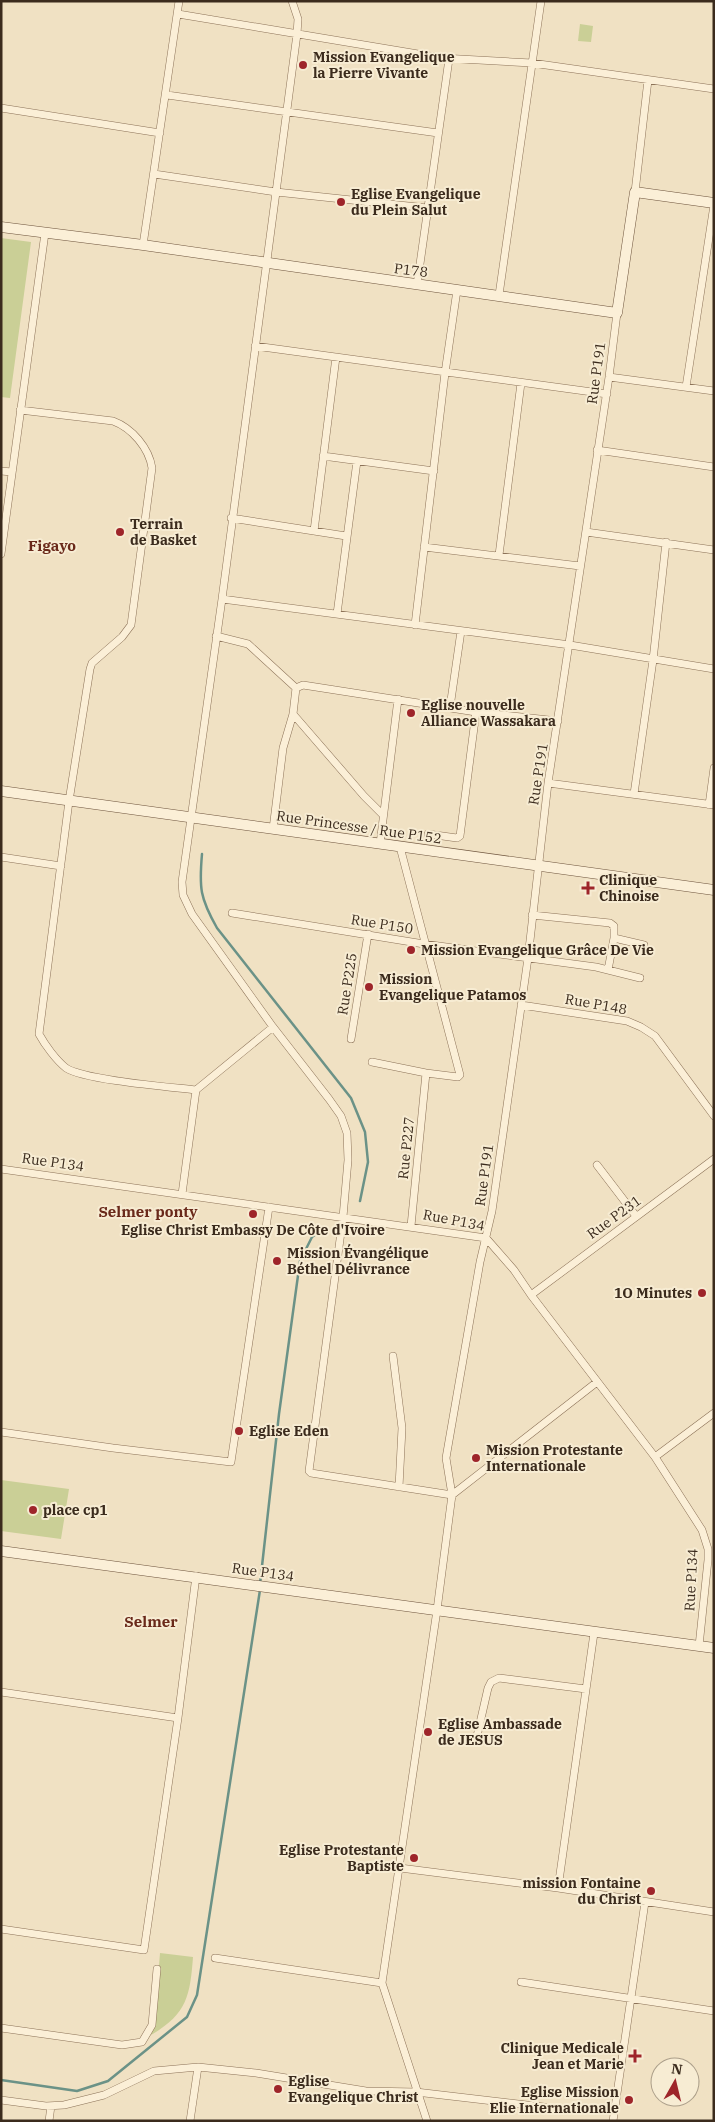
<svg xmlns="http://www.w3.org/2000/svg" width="715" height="2122" font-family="'IBM Plex Serif',serif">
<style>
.green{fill:#cacf96}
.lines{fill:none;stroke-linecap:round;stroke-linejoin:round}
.stream{stroke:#6b9287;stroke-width:2.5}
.street-casing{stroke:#8c7258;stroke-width:8}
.secondary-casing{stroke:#6d533c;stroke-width:11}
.street{stroke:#fbefd7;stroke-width:7}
.secondary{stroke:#fbefd7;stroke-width:10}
.poi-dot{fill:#9e252a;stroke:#f7ecd3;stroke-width:2}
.labels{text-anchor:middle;stroke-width:4;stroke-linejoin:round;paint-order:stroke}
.poi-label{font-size:14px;font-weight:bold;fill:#3b2b1d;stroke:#f7ecd3;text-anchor:start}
.street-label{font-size:14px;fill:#3b2b1d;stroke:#f7ecd3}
.neighbourhood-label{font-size:15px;font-weight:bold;fill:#6a291a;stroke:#f7ecd3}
</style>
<rect width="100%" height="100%" fill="#f0e1c3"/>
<path class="green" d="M580,24l13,2 -2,16 -13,-1z
M1,238l30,4 -21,156 -9,-1z
M1,1480l68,9 -8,50 -60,-8z
M160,1953l33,4c-3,39 -6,57 -42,78l4,-20z"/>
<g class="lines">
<path class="stream" d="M202,854c-3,34 -2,44 15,74l134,170 14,34 3,30 -8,39
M260,1584l19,-170 21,-153 12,-24 11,-8
M1,2080l76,11 31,-10 79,-64 10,-22 63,-405"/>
<g class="street-casing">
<path id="street" d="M292,1l6,18 -1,15 -75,565 -40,283 1,13 9,19 81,113 56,72 12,17 6,17 1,27 -5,57 -34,254 2,2 141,22 145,-113
M178,14l264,44 90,5 182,26
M167,95l271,38
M1,108l159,25
M154,174l122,18 151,16
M635,192l13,-112
M143,245l36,-244
M417,285l32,-226
M499,295l42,-294
M255,346l352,48
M609,377l105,14
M686,387l28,-182
M20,410l93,11c19,7 36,27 39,47l-21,157 -9,12 -30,26 -2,6 -21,132 -30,233c6,11 17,26 27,34 18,12 104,19 130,22l77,-63
M597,450l117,17
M323,456l111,15
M1,471l11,1
M231,518l115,18
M314,531l22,-174
M586,532l128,18
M424,547l156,19
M1,554l44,-321
M499,555l22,-172
M222,599l348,46 144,24
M337,614l20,-153
M415,625l30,-252 12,-83
M216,636l32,8 48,44
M296,688l7,-3 173,27 82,9
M450,707l11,-76
M293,714l71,82 19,19
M548,783l166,22
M634,794l19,-134 13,-118
M709,805l5,-37
M273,829l10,-81 10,-34 3,-26
M428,834l29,4 3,-2 16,-124
M380,844l18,-145
M1,857l60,9
M232,913l192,31 172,23 44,11
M532,915l78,8 4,3v12l-6,32
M614,938l30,7
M521,1005l106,16 14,6 14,9 59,80
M351,1039l17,-105
M372,1062l54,11 32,4 2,-2 -60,-228
M597,1165l39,51
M1,1169l485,69 28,32 17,25 124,162 47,73 6,19v11l-9,86
M182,1194l14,-104
M411,1226l15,-153
M531,1295l183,-136
M393,1356l9,72 -3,59
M1,1432l112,16 118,14 38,-255
M655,1457l59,-44
M1,1692l177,26
M477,1736l11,-48 3,-6 8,-4 87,11
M400,1868l158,20 156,24
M558,1888l36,-255
M1,1929l143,21 34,-232 18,-142
M215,1958l167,25
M521,1982l193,29
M1,2028l121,17 20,-3 10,-17 5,-56
M1,2100l45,6 18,-1 40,-10 50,-24 44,-4 58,6 110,18 50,1 128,15
M49,2121l2,-15
M190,2121l8,-54
M427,2121l-45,-138 55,-373 15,-115 -6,-37 34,-196 12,-51 36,-253 20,-175 61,-406 8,-64
M613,2121l32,-219"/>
</g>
<g class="secondary-casing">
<path id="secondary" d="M1,227l142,18 474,68 18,-121 79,11
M1,791l713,99
M1,1551l713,97"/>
</g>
<use href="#street" class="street"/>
<use href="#secondary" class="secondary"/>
</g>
<g class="poi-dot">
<circle cx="303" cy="65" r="5"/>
<circle cx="341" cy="202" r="5"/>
<circle cx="120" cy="532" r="5"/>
<circle cx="411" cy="713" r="5"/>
<path d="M585.5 880.5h5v5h5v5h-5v5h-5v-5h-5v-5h5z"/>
<circle cx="411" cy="950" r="5"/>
<circle cx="369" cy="987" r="5"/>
<circle cx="253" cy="1214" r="5"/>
<circle cx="277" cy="1261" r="5"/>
<circle cx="702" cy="1293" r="5"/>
<circle cx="239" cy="1431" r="5"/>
<circle cx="476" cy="1458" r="5"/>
<circle cx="33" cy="1510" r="5"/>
<circle cx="428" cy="1732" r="5"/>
<circle cx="414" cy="1858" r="5"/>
<circle cx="651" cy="1891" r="5"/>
<path d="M632.5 2048.5h5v5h5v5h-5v5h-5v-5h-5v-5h5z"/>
<circle cx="278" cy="2089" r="5"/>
<circle cx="629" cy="2100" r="5"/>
</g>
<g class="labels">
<g class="poi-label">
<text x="313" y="62">Mission Evangelique<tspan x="313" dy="16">la Pierre Vivante</tspan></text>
<text x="351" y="199">Eglise Evangelique<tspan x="351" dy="16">du Plein Salut</tspan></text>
<text x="130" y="529">Terrain<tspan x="130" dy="16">de Basket</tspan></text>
<text x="421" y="710">Eglise nouvelle<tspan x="421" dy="16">Alliance Wassakara</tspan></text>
<text x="599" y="885">Clinique<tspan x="599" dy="16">Chinoise</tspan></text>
<text x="421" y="955">Mission Evangelique Grâce De Vie</text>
<text x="379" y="984">Mission<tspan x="379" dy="16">Evangelique Patamos</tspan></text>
<text x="253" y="1235" text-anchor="middle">Eglise Christ Embassy De Côte d'Ivoire</text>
<text x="287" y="1258">Mission Évangélique<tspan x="287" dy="16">Béthel Délivrance</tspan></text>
<text x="692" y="1298" text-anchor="end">1O Minutes</text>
<text x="249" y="1436">Eglise Eden</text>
<text x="486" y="1455">Mission Protestante<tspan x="486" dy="16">Internationale</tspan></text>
<text x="43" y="1515">place cp1</text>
<text x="438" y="1729">Eglise Ambassade<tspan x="438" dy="16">de JESUS</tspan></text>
<text x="404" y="1855" text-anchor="end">Eglise Protestante<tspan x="404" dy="16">Baptiste</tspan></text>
<text x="641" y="1888" text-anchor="end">mission Fontaine<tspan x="641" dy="16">du Christ</tspan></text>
<text x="624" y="2053" text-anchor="end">Clinique Medicale<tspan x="624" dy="16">Jean et Marie</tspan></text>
<text x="288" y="2086">Eglise<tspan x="288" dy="16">Evangelique Christ</tspan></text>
<text x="619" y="2097" text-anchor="end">Eglise Mission<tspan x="619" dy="16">Elie Internationale</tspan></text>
</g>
<g class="street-label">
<text transform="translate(411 270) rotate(7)" y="5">P178</text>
<text transform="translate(596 373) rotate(-82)" y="5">Rue P191</text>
<text transform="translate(538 774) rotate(-81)" y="5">Rue P191</text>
<text transform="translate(359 827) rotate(8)" y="5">Rue Princesse / Rue P152</text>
<text transform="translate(382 924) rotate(9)" y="5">Rue P150</text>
<text transform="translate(347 984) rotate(-81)" y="5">Rue P225</text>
<text transform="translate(596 1004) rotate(10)" y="5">Rue P148</text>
<text transform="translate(406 1148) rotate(-84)" y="5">Rue P227</text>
<text transform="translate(53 1162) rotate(8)" y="5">Rue P134</text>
<text transform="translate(484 1175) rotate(-82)" y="5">Rue P191</text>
<text transform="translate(614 1217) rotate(-36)" y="5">Rue P231</text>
<text transform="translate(454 1220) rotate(11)" y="5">Rue P134</text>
<text transform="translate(263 1572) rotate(8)" y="5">Rue P134</text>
<text transform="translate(691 1580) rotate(-87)" y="5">Rue P134</text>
</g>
<g class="neighbourhood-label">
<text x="52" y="551">Figayo</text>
<text x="148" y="1217">Selmer ponty</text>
<text x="151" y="1627">Selmer</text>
</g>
</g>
<rect width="715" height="2122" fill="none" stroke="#3b2b1d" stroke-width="5"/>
<g transform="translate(675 2082) rotate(8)"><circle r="24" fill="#f7ecd3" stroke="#ac9f8a"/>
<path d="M0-4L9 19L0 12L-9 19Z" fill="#9e252a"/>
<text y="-8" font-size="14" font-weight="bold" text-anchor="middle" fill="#3b2b1d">N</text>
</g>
</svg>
